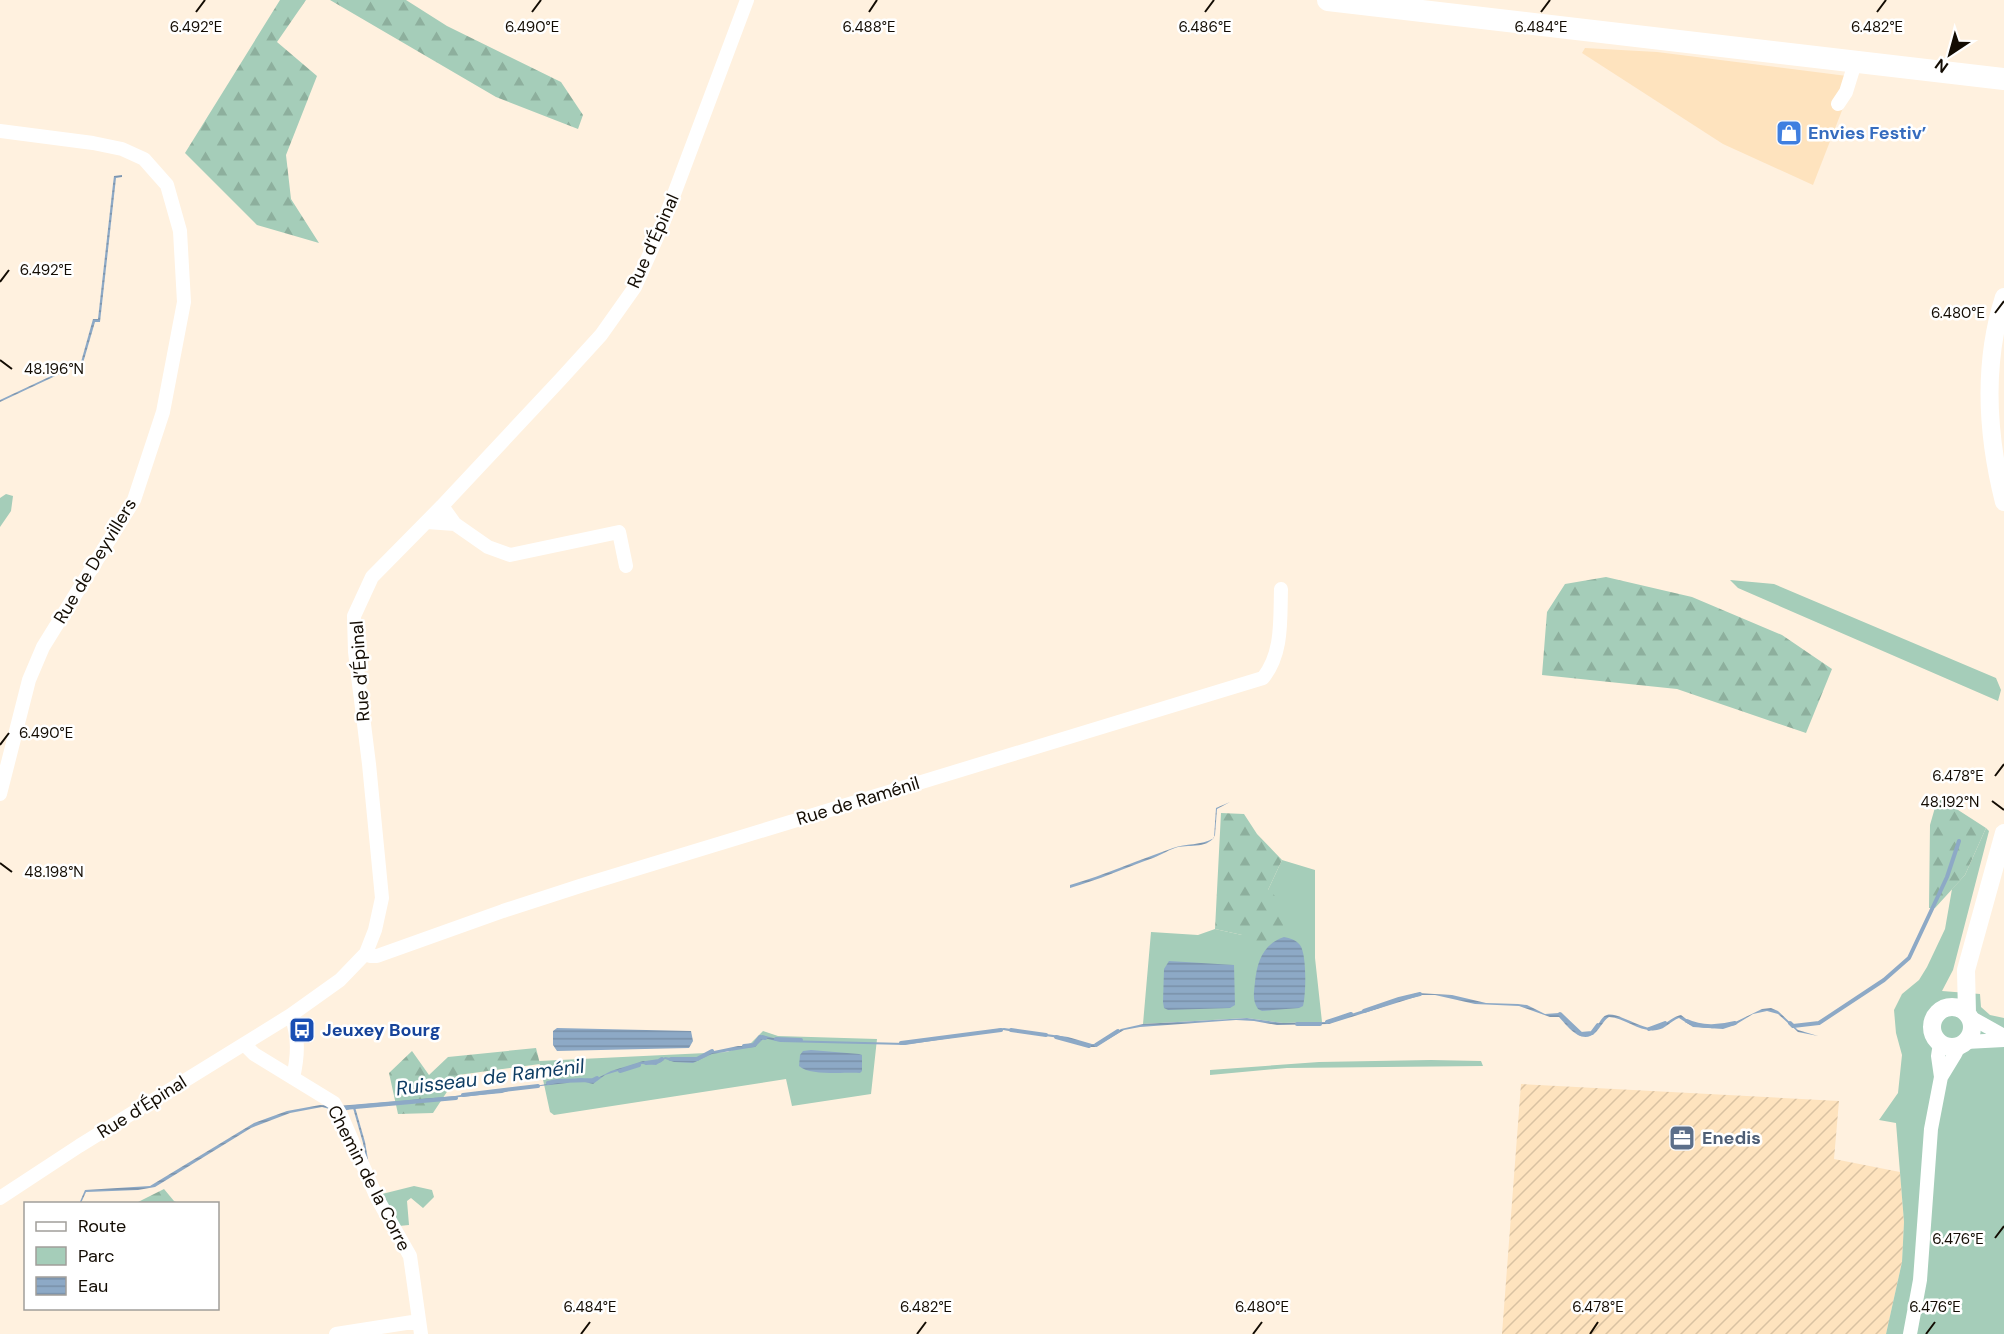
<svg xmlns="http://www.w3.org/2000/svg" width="2004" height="1334" font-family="'DM Sans',sans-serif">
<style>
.built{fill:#fee3be}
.industrial{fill:url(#industrial-furrows)}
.green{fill:#a5cdb9}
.forest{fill:url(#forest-firs)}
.water{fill:url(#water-rules)}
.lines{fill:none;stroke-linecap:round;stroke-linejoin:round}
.stream{stroke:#8da9c6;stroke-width:4}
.minor{stroke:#fff;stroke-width:14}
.tertiary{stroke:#fff;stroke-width:18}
.primary{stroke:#fff;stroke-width:22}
.ticks{fill:none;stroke:#130c03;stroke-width:2}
.labels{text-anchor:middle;stroke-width:5;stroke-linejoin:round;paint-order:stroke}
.shop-label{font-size:18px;font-weight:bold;fill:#366cbe;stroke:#fff;text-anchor:start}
.street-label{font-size:18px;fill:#130c03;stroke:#fff}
.transit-label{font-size:18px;font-weight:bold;fill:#164399;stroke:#fff;text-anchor:start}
.service-label{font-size:18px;font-weight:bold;fill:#4e5e75;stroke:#fff;text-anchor:start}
.water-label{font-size:20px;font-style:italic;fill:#0f3d63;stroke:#fff}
.ticks-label{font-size:15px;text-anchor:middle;fill:#130c03;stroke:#fff;stroke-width:5;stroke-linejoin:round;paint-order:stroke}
</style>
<defs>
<pattern id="industrial-furrows" width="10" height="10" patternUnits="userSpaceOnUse" patternTransform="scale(1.5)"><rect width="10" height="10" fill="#fee3be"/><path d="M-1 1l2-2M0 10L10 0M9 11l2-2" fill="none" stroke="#d9c2a2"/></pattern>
<pattern id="forest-firs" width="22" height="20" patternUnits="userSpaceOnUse" patternTransform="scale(1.5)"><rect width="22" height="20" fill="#a5cdb9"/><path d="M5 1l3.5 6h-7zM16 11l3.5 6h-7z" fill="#8daf9d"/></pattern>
<pattern id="water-rules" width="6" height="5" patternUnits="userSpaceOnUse" patternTransform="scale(1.5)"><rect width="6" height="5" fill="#8da9c6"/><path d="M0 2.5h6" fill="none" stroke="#7990a8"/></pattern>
</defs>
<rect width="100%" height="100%" fill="#fff1df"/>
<path class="built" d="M1585,48l72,4 198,25 -42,108 -90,-41 -141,-91z"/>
<path class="industrial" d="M1521,1084l318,17 -5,58 66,13 4,50 -2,40 -16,72h-384z"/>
<path class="green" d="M6,494l7,2 -2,15 -11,16v-29z
M1730,580l44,4 222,94 5,12 -3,11 -260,-113z
M1986,828l3,3 -36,139 -11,21 38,3 1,13 9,8 14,3v316h-118l16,-72 2,-40 -8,-99 -17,-3 19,-27 4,-38 -6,-22 -2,-23 8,-16 17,-14 8,-13 18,-38 7,-40 13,-14z
M1282,860l33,10v88l7,64 -39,1 -36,-5 -104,6 8,-92 47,3 17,-6 27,6 26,-45z
M763,1031l15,5 99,3 -6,55 -79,12 -6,-27 -232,36 -4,-3 -11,-51 188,-9 24,-9z
M1431,1060l50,1 2,5 -196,2 -77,7v-5l109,-8z
M414,1186l18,4 2,7 -11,11 -12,-10 -4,3 2,24 -10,1 8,29 -25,-61z"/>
<path class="forest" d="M280,0h26l-29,42 40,34 -31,79 5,44 28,44 -62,-18 -72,-72z
M330,0h76l41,26 114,56 22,33 -5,14 -82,-32z
M1606,577l86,20 90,38 50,34 -26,64 -129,-44 -135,-14 5,-63 18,-28z
M1938,797l48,31 -21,47 -30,33h-6l1,-83z
M1221,813l23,1 13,20 25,26 -14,30 16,13 -1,26 -22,17 -19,-11 -27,-6z
M536,1048l4,16 -82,11 -25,38 -35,1 -9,-41 23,-22 17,24 19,-18z
M164,1189l10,12 4,2h-42z"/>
<path class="water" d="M122,175v2l-6,1 -16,144h-5l-12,41 -83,39v-2l81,-38 12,-43h5l15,-135 1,-8z
M1230,802l-13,7 -2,26c-5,13 -25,10 -37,12 -8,2 -17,8 -25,11 -28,10 -55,22 -83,30v-3c35,-10 68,-25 103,-37 13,-5 28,-2 41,-10l2,-30z
M1284,937c6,1 12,3 16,8 7,9 6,50 3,61l-4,2 -37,3 -4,-2c-6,-9 -4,-17 -3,-27 2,-20 8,-38 29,-45z
M1169,961l65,4 1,40 -5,3 -62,2 -4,-2 -1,-6 1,-33z
M1417,993l35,2 34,8 32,1 9,1 18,9 14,-1c12,13 24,33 39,12 2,-4 5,-9 9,-10 10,-3 31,12 44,13 12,1 19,-11 30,-13l13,10 25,2 8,-1 35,-17 9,-1 7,3 20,19 20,6 -20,-4 -20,-18 -11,-3 -14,3 -18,11 -12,4 -30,-2 -14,-9c-8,3 -14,11 -22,12 -17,3 -31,-12 -48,-13 -6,4 -8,10 -13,15 -14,14 -28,-5 -37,-15h-9l-31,-11 -44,-2 -40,-9h-13l-93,29 -52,1 -23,-4 -18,-1 -96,7 -16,3 -29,17h-7l-22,-8 -63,-9 -98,15 -125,-3 -16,-4 -9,9 -43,7 -19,9 -19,-1 -9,-3 -9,6 -14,-1 -27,8 -10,3 -12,9 -16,-4 -10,3 -52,6 -13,4 -147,14 10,35 7,41 -2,-3 -7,-37 -10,-35 -12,4 -19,-5 -32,6 -39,15 -96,59 -17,3 -52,2 -5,11 -2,1 6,-14 65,-4 104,-63 33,-12 33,-6 18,1 117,-10c15,-3 31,-2 47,-5 26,-4 52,-8 79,-13l11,3 19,-10 32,-10 13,2 9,-6 24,4 8,-2 12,-7 29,-6h14l10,-11 19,5 125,3 98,-15 64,9 24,7h6l23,-15 22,-5 104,-6 36,5 43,-1z
M557,1028l134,3 2,10 -4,7 -132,3 -4,-6v-14z
M811,1050l48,4 3,1v16l-2,2c-16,-1 -50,3 -61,-7l1,-11 3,-4z"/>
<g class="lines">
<path class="stream" d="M1364,1011l35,-12 21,-5
M1560,1014l21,20 11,-1 6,-8
M1687,1021c14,7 33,6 48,2
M1327,1022l24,-8
M1790,1023l3,3 26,-3 65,-43 25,-22 38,-81 12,-36
M1297,1024h23
M1649,1029l16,-6
M1011,1030l35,5
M1056,1037l33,9
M776,1039l25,1
M901,1043l100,-13
M1096,1045l22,-14
M744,1046l10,-1 6,-8 5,1
M671,1059h26l15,-8
M646,1063l13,-2 3,-2
M620,1071l19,-6
M548,1083l9,-2 36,-1 4,-2
M463,1095l75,-9
M344,1108l112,-10"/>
<path class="minor" d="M1838,104l8,-12 9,-29
M0,131l93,12 29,6 22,10 23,26 13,46 4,71 -21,110 -29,88 -91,147 -14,33 -29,114
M427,522l28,2 -13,-18
M455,524l33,23 22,8 109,-23 7,34
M366,953l4,3h7l126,-45 77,-25 683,-208c20,-25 17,-58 18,-89
M291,1015c8,22 7,41 2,63
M1970,1017l34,19
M1966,1042l38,-2
M244,1044l10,10 80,49 7,12 36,83 33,58 11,78
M1941,1077l14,-23 4,-8
M0,1198l79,-52 212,-131 49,-35 26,-27 9,-23 7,-32 -13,-134 -14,-112 -1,-36 18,-39 70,-71 118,-126 41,-45 34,-48 27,-61 85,-226
M336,1334l83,-13
M1910,1334l10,-54 11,-151 10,-52 -3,-21 2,-13"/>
<path class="tertiary" d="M2004,297c-21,66 -17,138 0,205
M1932 1027a20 20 0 1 1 40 0a20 20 0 1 1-40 0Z
M1967,1013l-1,-43 38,-137"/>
<path class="primary" d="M1328,0l676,79"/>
</g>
<path class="ticks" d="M196,12l9,-12M532,12l9,-12M869,12l8,-12M1205,12l9,-12M1541,12l9,-12M1877,12l9,-12M0,282l9,-12M1995,313l9,-12M0,360l12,9M0,745l9,-12M1995,776l9,-12M1992,801l12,9M0,863l12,9M1995,1238l9,-12M581,1334l9,-12M917,1334l9,-12M1253,1334l9,-12M1590,1334l8,-12M1926,1334l9,-12"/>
<defs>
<g id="shop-square" transform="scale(1.35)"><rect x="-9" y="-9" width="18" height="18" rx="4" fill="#3f7fe0" stroke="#fff"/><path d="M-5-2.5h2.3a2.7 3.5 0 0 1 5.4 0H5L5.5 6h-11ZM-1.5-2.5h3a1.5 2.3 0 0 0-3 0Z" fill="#fff"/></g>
<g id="bus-square" transform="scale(1.35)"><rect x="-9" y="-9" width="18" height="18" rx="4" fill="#1a4fb4" stroke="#fff"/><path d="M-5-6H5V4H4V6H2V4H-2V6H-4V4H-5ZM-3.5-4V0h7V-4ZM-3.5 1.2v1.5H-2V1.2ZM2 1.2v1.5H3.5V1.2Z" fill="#fff"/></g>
<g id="office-square" transform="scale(1.35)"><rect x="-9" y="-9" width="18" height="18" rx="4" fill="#5c6f8a" stroke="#fff"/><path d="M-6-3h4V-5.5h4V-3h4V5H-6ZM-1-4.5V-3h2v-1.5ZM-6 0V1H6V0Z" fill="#fff"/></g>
</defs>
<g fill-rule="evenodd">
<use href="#shop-square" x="1789" y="133"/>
<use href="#bus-square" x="302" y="1030"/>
<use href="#office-square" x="1682" y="1138"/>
</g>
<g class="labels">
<g class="shop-label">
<text x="1808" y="139">Envies Festiv’</text>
</g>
<g class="street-label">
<text transform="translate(653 241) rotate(-66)" y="6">Rue d’Épinal</text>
<text transform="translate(95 561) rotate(-59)" y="6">Rue de Deyvillers</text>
<text transform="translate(360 671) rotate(-94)" y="6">Rue d’Épinal</text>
<text transform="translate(858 801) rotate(-17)" y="6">Rue de Raménil</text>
<text transform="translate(142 1107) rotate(-32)" y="6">Rue d’Épinal</text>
<text transform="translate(369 1178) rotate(63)" y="6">Chemin de la Corre</text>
</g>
<g class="transit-label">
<text x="322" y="1036">Jeuxey Bourg</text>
</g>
<g class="service-label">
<text x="1702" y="1144">Enedis</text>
</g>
<g class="water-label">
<text transform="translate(490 1077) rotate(-7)" y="7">Ruisseau de Raménil</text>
</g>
</g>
<g class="ticks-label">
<text x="196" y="32">6.492°E</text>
<text x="532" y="32">6.490°E</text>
<text x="869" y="32">6.488°E</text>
<text x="1205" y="32">6.486°E</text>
<text x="1541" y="32">6.484°E</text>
<text x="1877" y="32">6.482°E</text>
<text x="46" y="275">6.492°E</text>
<text x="1958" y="318">6.480°E</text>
<text x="54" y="374">48.196°N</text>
<text x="46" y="738">6.490°E</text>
<text x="1958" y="781">6.478°E</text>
<text x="1950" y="807">48.192°N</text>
<text x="54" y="877">48.198°N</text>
<text x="1958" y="1244">6.476°E</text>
<text x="590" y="1312">6.484°E</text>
<text x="926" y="1312">6.482°E</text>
<text x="1262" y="1312">6.480°E</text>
<text x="1598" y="1312">6.478°E</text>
<text x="1935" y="1312">6.476°E</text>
</g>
<rect x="24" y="1202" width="195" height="108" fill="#ffffff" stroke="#a19e9a" stroke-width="1.5"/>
<rect x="36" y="1222" width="30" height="9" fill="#ffffff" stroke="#a19e9a" stroke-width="1.5"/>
<text x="78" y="1232" font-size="18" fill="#130c03">Route</text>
<rect x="36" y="1247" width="30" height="18" fill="#a5cdb9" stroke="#a19e9a" stroke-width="1.5"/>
<text x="78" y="1262" font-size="18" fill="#130c03">Parc</text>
<rect x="36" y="1277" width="30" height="18" fill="url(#water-rules)" stroke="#a19e9a" stroke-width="1.5"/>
<text x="78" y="1292" font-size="18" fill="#130c03">Eau</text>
<g transform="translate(1950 54) rotate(216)" stroke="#ffffff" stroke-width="4.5" paint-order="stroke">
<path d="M0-4.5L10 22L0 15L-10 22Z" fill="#130c03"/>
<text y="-9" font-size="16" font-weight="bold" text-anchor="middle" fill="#130c03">N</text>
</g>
</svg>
